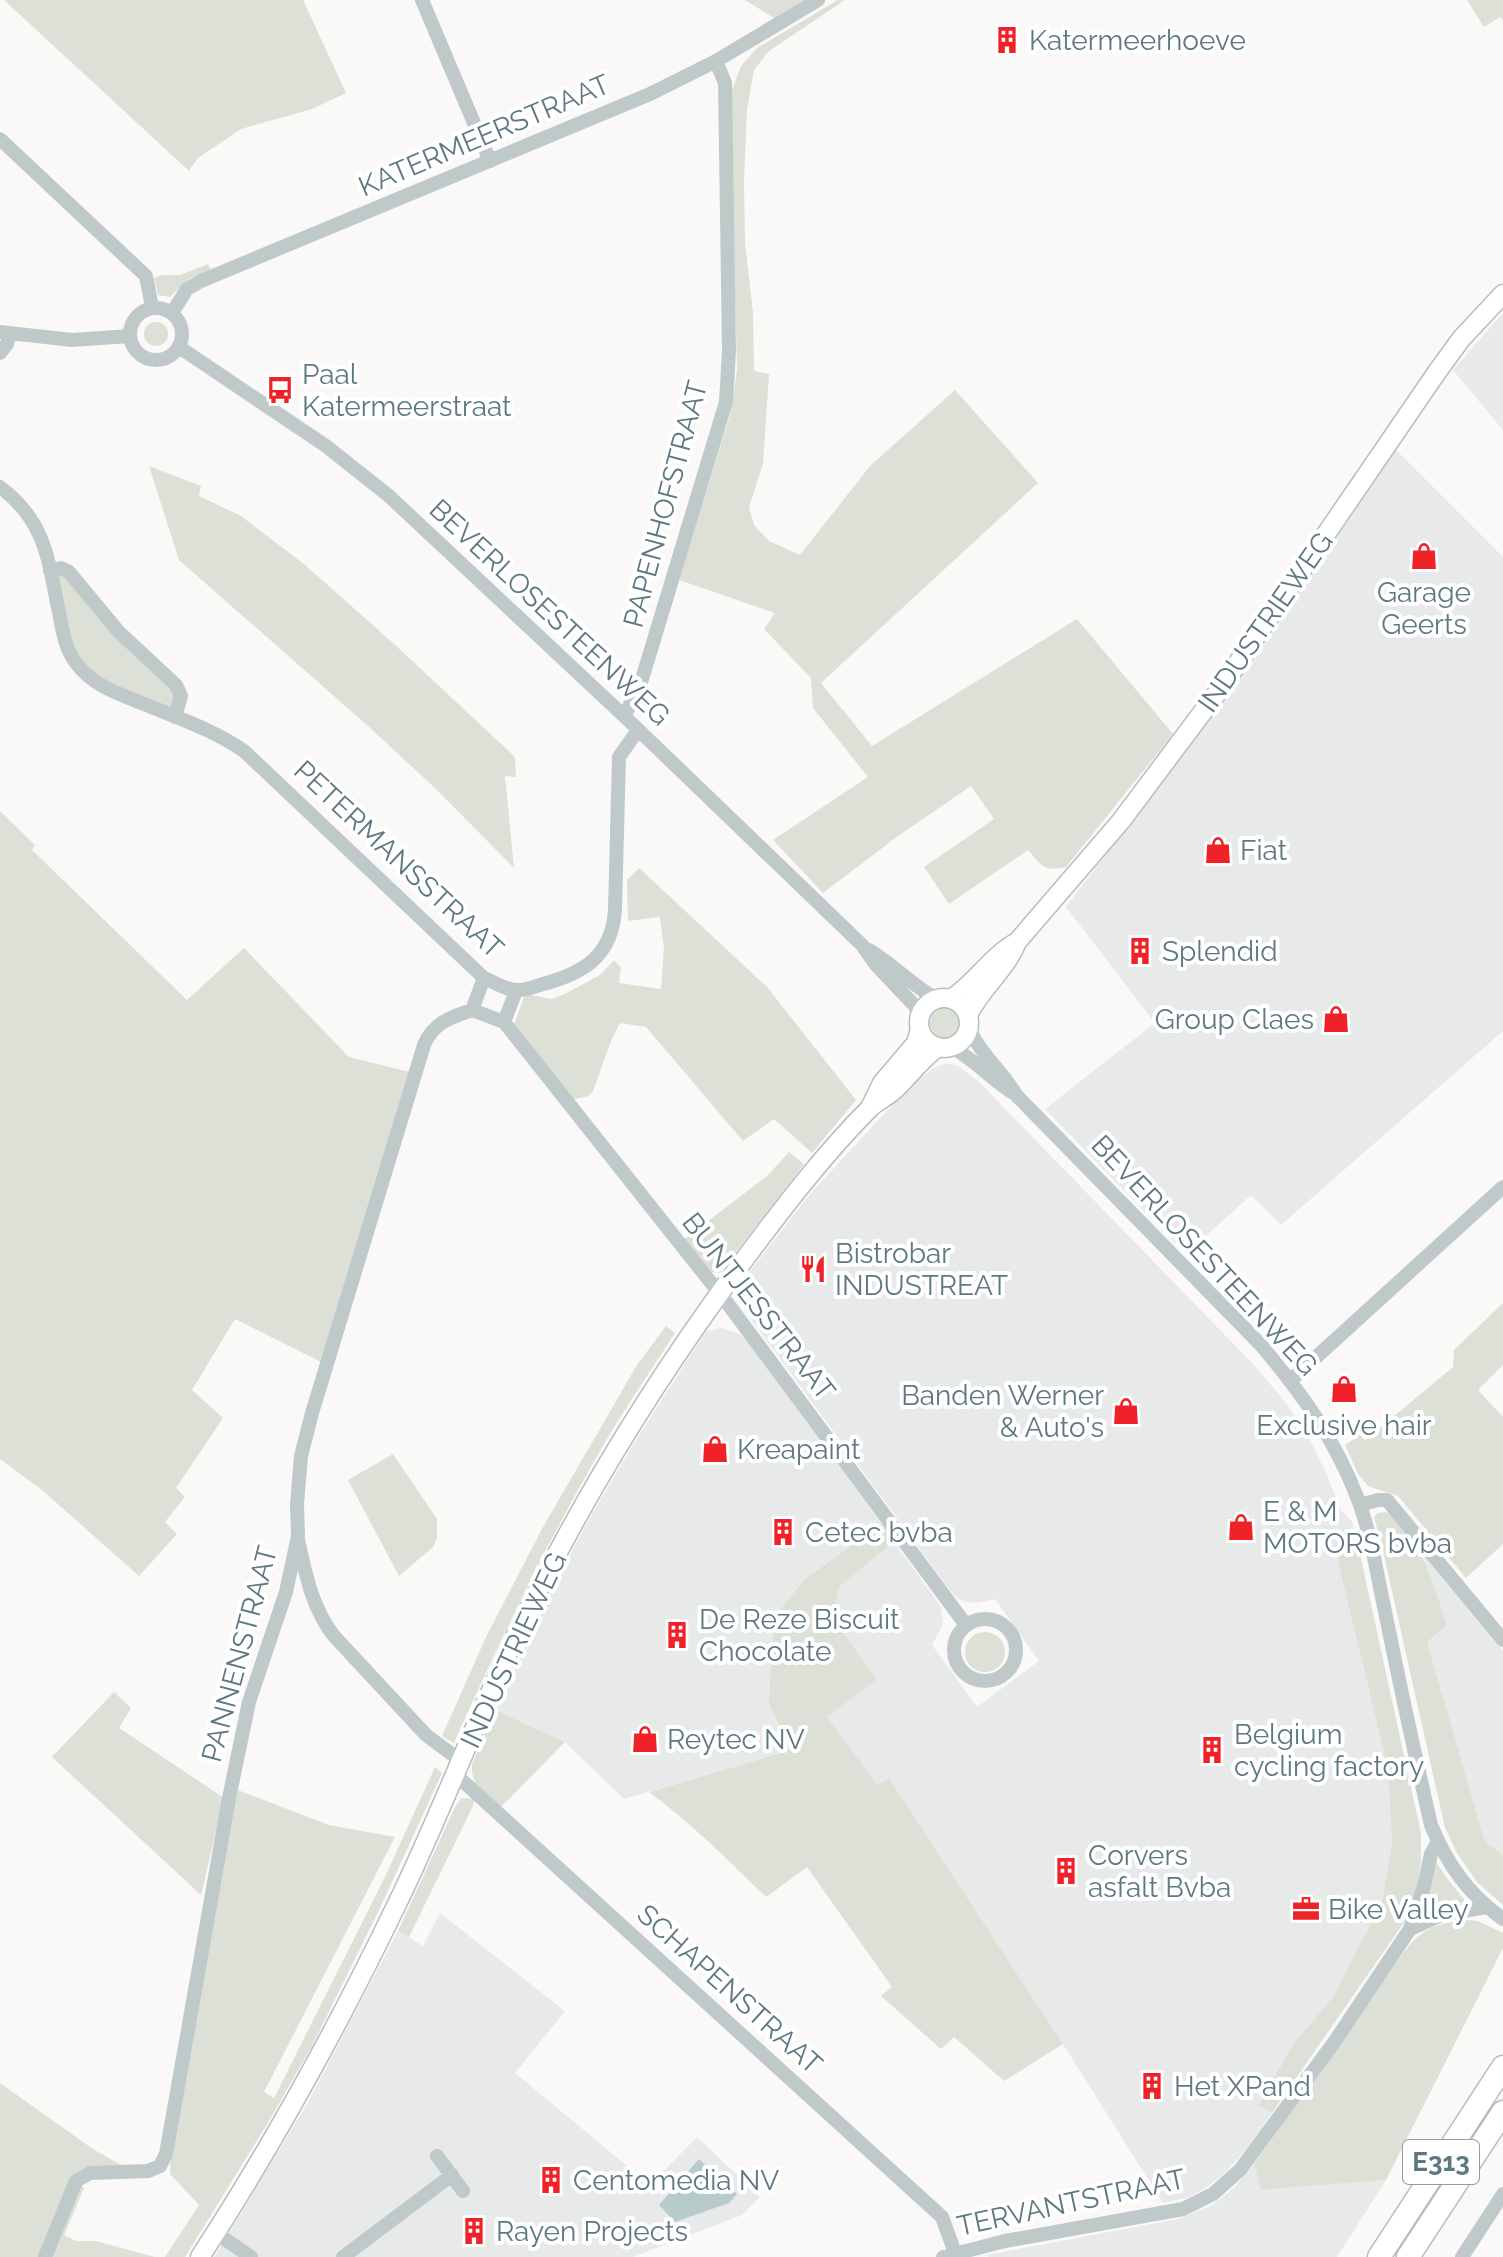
<svg xmlns="http://www.w3.org/2000/svg" width="1503" height="2257" font-family="Raleway,sans-serif">
<style>
.built{fill:#e8e9e9}
.green{fill:#dce0d6}
.water{fill:#b8cbcb}
.lines{fill:none;stroke-linecap:round;stroke-linejoin:round}
.major-casing{stroke:#b4bdbf;stroke-width:21}
.highway-casing{stroke:#b6bdbf;stroke-width:25}
.minor{stroke:#c0c9ca;stroke-width:14}
.major{stroke:#fff;stroke-width:18}
.highway{stroke:#fff;stroke-width:22}
.labels{text-anchor:middle;stroke-width:8;stroke-linejoin:round;paint-order:stroke}
.shield{fill:#fff;stroke:#8ea1a5;stroke-width:2}
.shield-label{font-size:26px;font-weight:bold;fill:#5e797f}
.poi-label{font-size:28px;fill:#5e797f;stroke:#fff;text-anchor:start}
.street-label{font-size:28px;fill:#5e797f;stroke:#fff}
</style>
<rect width="100%" height="100%" fill="#faf9f8"/>
<path class="built" d="M1503,313v117l-50,-60z
M1396,450l107,107v474l-222,194 -30,-30 -65,59 -141,-145 110,-86 -89,-116 202,-268z
M947,1063l11,3 21,16 277,285 30,36 24,37 17,35 13,34 12,12 6,24h-7l-13,17 50,207 4,74 -10,59 -49,95 -39,46 -36,61 14,9 -22,31 -22,26 -18,15 -20,12 -27,6 -100,-159 -174,-266 -12,7 -51,-68 51,-38 -44,-60 6,-32 55,-45 47,65 2,17 -11,21 45,62 62,-46 -44,-62 -19,4 -9,-1 -9,-3 -9,-10 -204,-278 -6,-17 1,-10 71,-91 99,-107 24,-18z
M721,1328l19,6 8,8 133,181 -76,56 -36,125 22,46 -167,49 -59,-57 -70,-32 45,-96 45,-88 51,-86 70,-109z
M1423,1555l80,96v204l-18,-12 -58,-201 20,-17z
M440,1913l125,98 -50,62 135,112 47,-48 63,60 -18,18 -109,42h-419l93,-153 91,-173 25,15z
M1254,2164l7,26 125,-10 -49,77h-348l-3,-2 192,-36 34,-14 23,-18z"/>
<path class="green" d="M4,0h299l43,93 -34,16 -71,20 -43,29 -9,13z
M745,0h59l-30,18z
M838,0h7l-76,51 -15,19 -7,39 -3,71 1,63 8,70 1,58 15,3 -6,90 -14,43 5,18 15,16 31,14 70,-89 85,-76 83,93 -217,200 51,63 205,-127 96,115 -107,133c-22,5 -24,-1 -38,-17l-79,54 -25,-37 70,-48 -23,-33 -73,50 -75,57 -50,-53 95,-63 -55,-69 -2,-30 -47,-49 11,-16 -96,-33 52,-168 6,-43 -7,-274 11,-29 16,-18z
M1467,0h36v20l-3,-3 -16,10z
M208,264l3,6 -22,9 -19,18 -12,-2 -4,-17 8,-3h18z
M144 334a12 12 0 1 1 24 0a12 12 0 1 1-24 0Z
M149,466l52,20 -2,10 42,20 63,48 89,79 122,114 1,20 -11,-1 9,92 -77,-78 -69,-64 -189,-166z
M61,572l116,121 -5,14 -3,1c-39,-15 -84,-27 -99,-70 -7,-20 -10,-42 -14,-62z
M0,811l35,34 -3,5 155,150 57,-52 105,109 61,15 -87,291 -88,-44 -43,71 31,28 -47,70 9,9 -20,25 12,12 -38,42 -97,-86 -42,-31z
M639,868l128,119 89,113 -44,53 -38,-34 -31,22 -97,-114 -26,-4 -9,18 -18,50 -4,5 -19,4 -57,-73 12,-33 27,5 13,-5 35,-19 14,-15 7,8 -2,15 42,6 3,-40 -4,-32 -32,4 -1,-41z
M930 1023a15 15 0 1 1 30 0a15 15 0 1 1-30 0Z
M789,1152l15,12 -84,109 -10,-1 -28,-31 85,-65z
M1503,1303v62l-25,25 25,27v127l-37,34 -68,-82 -30,-10 -10,-12 -13,-29 15,-10 5,5 88,-73 1,-17z
M666,1326l9,7c-27,42 -55,82 -79,125 -53,92 -99,188 -142,285l-12,-7 44,-99 57,-110 94,-162z
M393,1454l44,65v19l-4,9 -34,29 -51,-96z
M1386,1512c33,13 50,82 61,113l-20,17 58,200 18,13v50l-26,-23 -20,-29 -12,-25 -62,-277 -9,-34 4,-4z
M882,1523l12,19 -55,45 -6,32 44,60 -50,38 50,68 12,-7 174,266 -59,37 -50,-44 -13,12 -60,-53 11,-9 -85,-120 -41,30c-38,-37 -75,-74 -117,-105l142,-42 -22,-46 3,-59 5,-31 28,-35z
M1351,1545h7l63,288v27l-4,27 -8,28 -137,198 -14,-8 36,-62 39,-46 49,-95 10,-59 -4,-74 -50,-207 2,-10z
M965 1652a20 20 0 1 1 40 0a20 20 0 1 1-40 0Z
M114,1692l17,16 -12,20 105,70 -23,97 -149,-138z
M495,1710l70,32 -65,66c-14,-13 -30,-23 -28,-44z
M435,1767l7,6 -62,135 -68,138 -43,75 -84,136h-20l34,-52 -29,-31v-9l65,-376 94,36 66,12 -131,255 10,6 110,-219z
M467,1798l7,1 -1,7 -64,131 -11,-6 58,-126 5,-6z
M1436,1862l13,19 18,22 -26,3 -16,6z
M1465,1920l13,1 25,12v15l-117,232 -125,10 -7,-26 147,-208c18,-25 32,-33 64,-36z
M0,2083l93,66 28,16c-19,1 -32,1 -48,13l11,10 -20,47 12,6h19l60,16h-155z"/>
<path class="water" d="M699,2159l38,35 -8,9 -54,19 -16,-17z"/>
<g class="lines">
<g class="major-casing">
<path id="major" d="M919 1023a25 25 0 1 1 50 0a25 25 0 1 1-50 0Z
M951,999c25,-16 40,-43 66,-57
M968,1015c13,-27 38,-45 49,-73l104,-121 99,-132 217,-317 24,-33 42,-45
M871,1106l11,-23 34,-40 4,-14
M200,2257c73,-112 138,-231 196,-351 47,-96 84,-198 131,-294 63,-127 138,-247 223,-360 36,-48 76,-100 119,-143 6,-7 16,-11 23,-17 16,-14 28,-32 46,-45"/>
</g>
<g class="highway-casing">
<path id="highway" d="M1379,2257l124,-190
M1408,2257l95,-145"/>
</g>
<path class="minor" d="M422,0l68,161
M0,139l146,137 6,31
M130 334a26 26 0 1 1 52 0a26 26 0 1 1-52 0Z
M172,313l15,-24 14,-8 449,-187 66,-33 102,-61
M0,332l72,8 58,-4
M179,347l147,99 63,50 235,220 238,229 14,20 39,41 5,12
M0,353l7,-9 3,-11
M0,487c48,36 48,76 60,130 3,17 6,33 16,46 17,23 43,31 68,41 34,14 70,26 100,47l240,227c10,4 24,13 35,12 8,0 17,-4 24,-6 42,-11 69,-29 72,-74l4,-153 19,-27
M50,571l11,-3 8,4 49,59 58,54 5,11 -6,21
M624,716l15,-27 87,-287 3,-51 -4,-268 -9,-22
M869,950c24,14 43,36 68,49
M472,1010l32,12 224,282 238,321
M472,1010l12,-32
M504,1022l12,-31
M969,1028c11,26 34,44 48,68l243,248c40,47 75,95 97,153 15,38 20,80 29,119 14,70 29,139 45,209 16,39 37,69 72,94
M951,1047c24,12 41,34 64,47
M1291,1380l212,-193
M1360,1505l18,-5h9l116,140
M298,1540c8,35 14,68 36,96l92,99 35,26
M954 1650a31 31 0 1 1 62 0a31 31 0 1 1-62 0Z
M455,1774l487,443 13,36
M1410,1929l31,-14 46,-8
M437,2156l26,35
M216,2233l35,24
M45,2257l31,-76 14,-8 58,-2 12,-5 6,-12 63,-356 20,-96 37,-110 12,-56 -1,-32 4,-48 11,-43 112,-368c9,-22 27,-28 48,-35
M343,2257l109,-82
M943,2257l62,-16 178,-32 30,-15 27,-24 95,-129 75,-112 14,-43 7,-32 7,-13
M1462,2257l41,-63"/>
<use href="#major" class="major"/>
<use href="#highway" class="highway"/>
</g>
<defs>
<g id="building-bare" transform="scale(2.16)"><path d="M-4-6H4V6H1V3H-1V6H-4ZM-2.5-4.3h1.7v1.8h-1.7ZM.8-4.3h1.7v1.8H.8ZM-2.5-1h1.7V.8h-1.7ZM.8-1h1.7V.8H.8Z" fill="#f02229" stroke="#fff" stroke-width="2.5" paint-order="stroke"/></g>
<g id="bus-bare" transform="scale(2.16)"><path d="M-5-6H5V4H4V6H2V4H-2V6H-4V4H-5ZM-3.5-4V0h7V-4ZM-3.5 1.2v1.5H-2V1.2ZM2 1.2v1.5H3.5V1.2Z" fill="#f02229" stroke="#fff" stroke-width="2.5" paint-order="stroke"/></g>
<g id="shop-bare" transform="scale(2.16)"><path d="M-5-2.5h2.3a2.7 3.5 0 0 1 5.4 0H5L5.5 6h-11ZM-1.5-2.5h3a1.5 2.3 0 0 0-3 0Z" fill="#f02229" stroke="#fff" stroke-width="2.5" paint-order="stroke"/></g>
<g id="restaurant-bare" transform="scale(2.16)"><path d="M-5-6h1v4h1v-4h1v4h1v-4h1v5L-1.5 .5V6h-2V.5L-5-1ZM5-6V6H3V1.5H1.5Q1.5-4 5-6Z" fill="#f02229" stroke="#fff" stroke-width="2.5" paint-order="stroke"/></g>
<g id="office-bare" transform="scale(2.16)"><path d="M-6-3h4V-5.5h4V-3h4V5H-6ZM-1-4.5V-3h2v-1.5ZM-6 0V1H6V0Z" fill="#f02229" stroke="#fff" stroke-width="2.5" paint-order="stroke"/></g>
</defs>
<g fill-rule="evenodd">
<use href="#building-bare" x="1007" y="40"/>
<use href="#bus-bare" x="280" y="390"/>
<use href="#shop-bare" x="1424" y="556"/>
<use href="#shop-bare" x="1218" y="850"/>
<use href="#building-bare" x="1140" y="951"/>
<use href="#shop-bare" x="1336" y="1019"/>
<use href="#restaurant-bare" x="813" y="1269"/>
<use href="#shop-bare" x="1344" y="1389"/>
<use href="#shop-bare" x="1126" y="1411"/>
<use href="#shop-bare" x="715" y="1449"/>
<use href="#shop-bare" x="1241" y="1527"/>
<use href="#building-bare" x="783" y="1532"/>
<use href="#building-bare" x="677" y="1635"/>
<use href="#shop-bare" x="645" y="1739"/>
<use href="#building-bare" x="1212" y="1750"/>
<use href="#building-bare" x="1066" y="1871"/>
<use href="#office-bare" x="1306" y="1909"/>
<use href="#building-bare" x="1152" y="2086"/>
<use href="#building-bare" x="551" y="2180"/>
<use href="#building-bare" x="474" y="2231"/>
</g>
<g class="labels">
<rect class="shield" x="1403" y="2140" width="76" height="44" rx="6"/>
<g class="shield-label">
<text x="1441" y="2171">E313</text>
</g>
<g class="poi-label">
<text x="1029" y="50">Katermeerhoeve</text>
<text x="302" y="384">Paal<tspan x="302" dy="32">Katermeerstraat</tspan></text>
<text x="1424" y="602" text-anchor="middle">Garage<tspan x="1424" dy="32">Geerts</tspan></text>
<text x="1240" y="860">Fiat</text>
<text x="1162" y="961">Splendid</text>
<text x="1314" y="1029" text-anchor="end">Group Claes</text>
<text x="835" y="1263">Bistrobar<tspan x="835" dy="32">INDUSTREAT</tspan></text>
<text x="1104" y="1405" text-anchor="end">Banden Werner<tspan x="1104" dy="32">&amp; Auto's</tspan></text>
<text x="1344" y="1435" text-anchor="middle">Exclusive hair</text>
<text x="737" y="1459">Kreapaint</text>
<text x="1263" y="1521">E &amp; M<tspan x="1263" dy="32">MOTORS bvba</tspan></text>
<text x="805" y="1542">Cetec bvba</text>
<text x="699" y="1629">De Reze Biscuit<tspan x="699" dy="32">Chocolate</tspan></text>
<text x="1234" y="1744">Belgium<tspan x="1234" dy="32">cycling factory</tspan></text>
<text x="667" y="1749">Reytec NV</text>
<text x="1088" y="1865">Corvers<tspan x="1088" dy="32">asfalt Bvba</tspan></text>
<text x="1328" y="1919">Bike Valley</text>
<text x="1174" y="2096">Het XPand</text>
<text x="573" y="2190">Centomedia NV</text>
<text x="496" y="2241">Rayen Projects</text>
</g>
<g class="street-label">
<text transform="translate(484 135) rotate(-23)" y="10">KATERMEERSTRAAT</text>
<text transform="translate(665 504) rotate(-75)" y="10">PAPENHOFSTRAAT</text>
<text transform="translate(550 612) rotate(43)" y="10">BEVERLOSESTEENWEG</text>
<text transform="translate(1265 622) rotate(-55)" y="10">INDUSTRIEWEG</text>
<text transform="translate(399 859) rotate(43)" y="10">PETERMANSSTRAAT</text>
<text transform="translate(1205 1255) rotate(47)" y="10">BEVERLOSESTEENWEG</text>
<text transform="translate(759 1306) rotate(52)" y="10">BUNTJESSTRAAT</text>
<text transform="translate(513 1650) rotate(-65)" y="10">INDUSTRIEWEG</text>
<text transform="translate(239 1654) rotate(-75)" y="10">PANNENSTRAAT</text>
<text transform="translate(730 1989) rotate(42)" y="10">SCHAPENSTRAAT</text>
<text transform="translate(1071 2202) rotate(-12)" y="10">TERVANTSTRAAT</text>
</g>
</g>
</svg>
